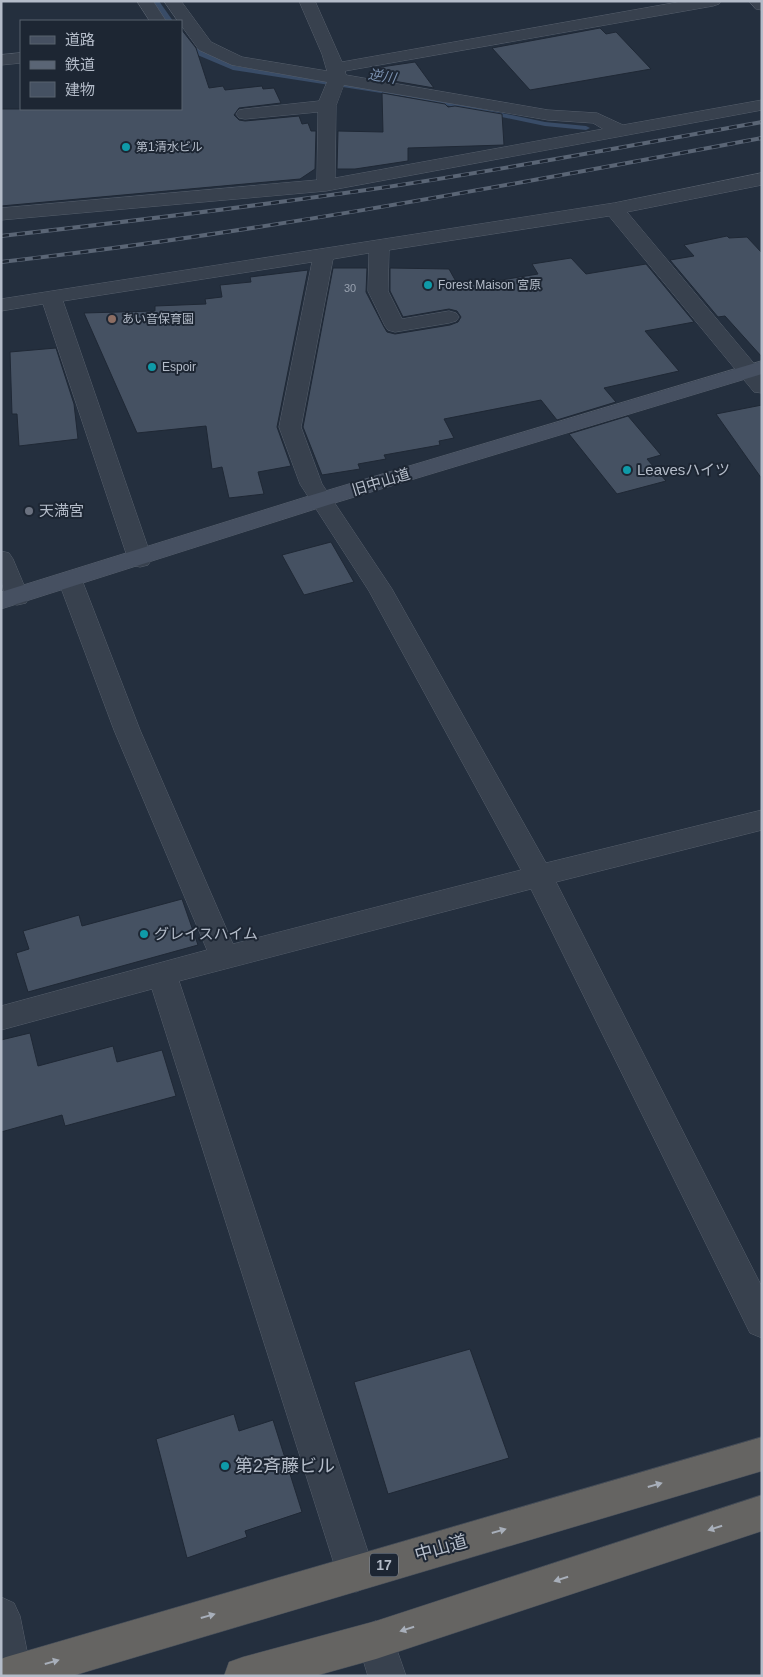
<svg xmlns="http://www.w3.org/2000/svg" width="763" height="1677" font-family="Helvetica,'Noto Sans JP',sans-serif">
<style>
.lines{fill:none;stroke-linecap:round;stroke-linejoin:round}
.stream{fill:#394c67;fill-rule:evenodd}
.building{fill:#455162;stroke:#1f2835}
.minor-casing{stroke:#565f6c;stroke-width:1}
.secondary-casing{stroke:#565f6c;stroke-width:1}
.trunk-casing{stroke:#434c59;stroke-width:1}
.minor{fill:#38414e;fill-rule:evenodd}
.secondary{fill:#465061;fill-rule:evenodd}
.trunk{fill:#656462;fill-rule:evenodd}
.rail-casing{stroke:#5a6575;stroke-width:4}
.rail{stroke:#1d2633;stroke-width:2.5;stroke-dasharray:8;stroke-linecap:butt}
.oneway{fill:#a8afba}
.culture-dot{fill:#0f9aa8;stroke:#1d2633;stroke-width:2}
.education-dot{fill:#8d6e63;stroke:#1d2633;stroke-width:2}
.worship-dot{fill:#6b7280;stroke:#1d2633;stroke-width:2}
.labels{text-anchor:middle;stroke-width:4;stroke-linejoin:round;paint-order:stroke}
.far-number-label{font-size:11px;fill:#98a1af}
.far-poi-label{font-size:12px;fill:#b4bcc9;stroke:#1d2633;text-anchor:start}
.far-water-label{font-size:14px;font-style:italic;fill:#7c92b1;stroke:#1d2633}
.shield{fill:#1d2633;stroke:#878f9c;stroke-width:1}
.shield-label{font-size:14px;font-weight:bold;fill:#b4bcc9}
.poi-label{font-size:15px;fill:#b4bcc9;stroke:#1d2633;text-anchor:start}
.street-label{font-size:15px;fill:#b4bcc9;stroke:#1d2633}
.near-poi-label{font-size:18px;fill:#b4bcc9;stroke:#1d2633;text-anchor:start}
.near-street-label{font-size:18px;fill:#b4bcc9;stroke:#1d2633}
</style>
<rect width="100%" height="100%" fill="#242f3e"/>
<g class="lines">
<path class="stream" d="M151,1h8l14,20h-8z
M181,38h6l7,9 41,19 172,27 138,29 41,4 4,2 -4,2 -41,-4 -138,-29 -174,-27 -45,-19 -7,-9z"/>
</g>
<path class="building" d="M600,28l6,6 10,-2 35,37 -121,21 -38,-42z
M181,29l15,19 13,40 14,-2 2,4 37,-4 1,3 11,-1 7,15 -42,5 -5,7 5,5 6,1 54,-5 3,8 6,-1 3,8h5l-1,38 -15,10 -299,27v-97h180z
M415,62l19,26 -52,-9 -1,-12z
M382,93l63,11 3,3 7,-1 47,8 2,31 -96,3v13l-53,8h-18l1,-38 45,1z
M727,236l2,2 18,-1 15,16v104l-37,-41 -7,1 -48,-57 24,-4 -10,-11z
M571,258l15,16 60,-10 48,58 -49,9 34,40 -75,17 12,14 -59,18 -16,-20 -97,19 10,19 -15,3 1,4 -56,10 2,4 -28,5 2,5 -38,6 -19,-48 30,-159h34l-1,24 18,35 3,5 8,2 55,-9 8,-3 3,-5 -4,-6 -8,-2 -46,8 -13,-26v-23l59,1 10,18 79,-13 -6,-10z
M308,270l-31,157 14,39 -33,6 6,22 -35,4 -7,-31 -10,2 -6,-43 -69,7 -53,-120 71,-2v-5l51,-2 -1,-5 17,-2 -2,-12 31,-3 -1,-5z
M56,348l18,56 4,35 -59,7 -2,-32h-5l-2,-62z
M762,405v74l-46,-65z
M628,416l33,39 -14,4 19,22 -49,13 -48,-60z
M331,542l23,40 -50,13 -22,-40z
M182,899l16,46 -170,47 -12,-39 13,-4 -6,-18 56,-16 3,11z
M30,1033l8,33 75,-20 4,16 45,-12 14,46 -111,30 -3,-11 -61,17v-92z
M470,1349l39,109 -121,36 -34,-112z
M234,1414l5,17 34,-11 29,92 -57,19 2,6 -60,21 -31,-119z"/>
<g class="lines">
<g class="minor-casing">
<path id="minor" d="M137,1h16l13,20h-16z
M164,1h17l30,41 31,15 85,14 -5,-17 -23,-53h16l27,61 342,-61h37l-2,3 -6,2 -368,65 1,4 202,35 49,3 26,12 139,-25v10l-436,81 -325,29v-12l316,-28 1,-68 -73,7 -6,-1 -3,-4 3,-4 6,-1 74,-8 8,-19 -95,-17 -33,-15 -18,-25v-4h-3zM344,85l204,35 45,3 10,6 -268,49 1,-72z
M749,1h13v9l-6,-1z
M21,53v10l-20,2v-10z
M762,173v12l-135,27 135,161v20l-8,-1 -145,-176 -220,34 -1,41 14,28 47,-8 7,2 3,4 -3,4 -7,2 -54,9 -7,-2 -3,-4 -17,-35 1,-38 -36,6 -32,168 21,57 70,105 154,274 216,-53v20l-206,52 206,405v51l-12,-5 -219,-444 -352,92 196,592 -6,13 -13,6 -13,-6 -6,-13 -185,-584 -151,41v-24l206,-56 -93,-220 -56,-150 3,-6 9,-2 9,2 3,6 58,150 93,214 288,-74 -152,-279 -69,-107 -21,-57 33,-165 -249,39 89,258 -4,6 -8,2 -8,-2 -4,-6 -85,-255 -42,7v-12l613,-96z
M1,551l8,2 4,6 16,38 -3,6 -9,2 -9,-2c-8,-16 -7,-34 -7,-52z
M1,1597l13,6 6,13 12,60h-31z
M376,1621l13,6 17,49h-38l-11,-36 6,-13z"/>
</g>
<g class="secondary-casing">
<path id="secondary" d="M762,361v13l-434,131 -327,104v-17l311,-97z"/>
</g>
<g class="trunk-casing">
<path id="trunk" d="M762,1437v34l-690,205h-71v-17l5,-2z
M762,1495v36l-386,128 -61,17h-91l5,-14 14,-5 133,-36z"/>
</g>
<use href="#minor" class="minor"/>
<use href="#secondary" class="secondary"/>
<use href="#trunk" class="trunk"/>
<g class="rail-casing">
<path id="rail" d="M1,236c124,-14 248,-29 372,-47 130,-19 260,-44 389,-67
M1,262c256,-29 508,-77 761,-124"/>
</g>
<use href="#rail" class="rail"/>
</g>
<defs><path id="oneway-solid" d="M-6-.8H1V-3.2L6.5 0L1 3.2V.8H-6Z" transform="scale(1.25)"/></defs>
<g class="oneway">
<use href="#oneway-solid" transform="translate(655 1485) rotate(-16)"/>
<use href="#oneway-solid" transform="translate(715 1528) rotate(162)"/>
<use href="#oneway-solid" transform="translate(499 1531) rotate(-16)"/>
<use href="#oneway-solid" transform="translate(561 1579) rotate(162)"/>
<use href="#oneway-solid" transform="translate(208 1616) rotate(-16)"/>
<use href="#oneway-solid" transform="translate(407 1629) rotate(162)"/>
<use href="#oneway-solid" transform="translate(52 1662) rotate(-16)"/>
</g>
<g class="culture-dot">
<circle cx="126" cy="147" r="5"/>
<circle cx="428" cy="285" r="5"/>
<circle cx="152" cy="367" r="5"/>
<circle cx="627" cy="470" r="5"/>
<circle cx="144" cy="934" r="5"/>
<circle cx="225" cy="1466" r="5"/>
</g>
<circle class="education-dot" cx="112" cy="319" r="5"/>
<circle class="worship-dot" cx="29" cy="511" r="5"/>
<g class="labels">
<g class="far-number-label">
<text x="350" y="292">30</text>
</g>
<g class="far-poi-label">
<text x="136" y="151">第1清水ビル</text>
<text x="438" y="289">Forest Maison 宮原</text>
<text x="122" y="323">あい音保育園</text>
<text x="162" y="371">Espoir</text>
</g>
<g class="far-water-label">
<text transform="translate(382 76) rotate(9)" y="5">逆川</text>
</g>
<rect class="shield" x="370" y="1553.5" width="28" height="23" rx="4"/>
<g class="shield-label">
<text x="384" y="1570">17</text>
</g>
<g class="poi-label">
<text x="637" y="475">Leavesハイツ</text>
<text x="39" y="516">天満宮</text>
<text x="154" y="939">グレイスハイム</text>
</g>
<g class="street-label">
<text transform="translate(381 482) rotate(-17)" y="5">旧中山道</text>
</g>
<g class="near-poi-label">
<text x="235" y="1472">第2斉藤ビル</text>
</g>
<g class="near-street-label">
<text transform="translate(441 1548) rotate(-16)" y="6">中山道</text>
</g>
</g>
<rect width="763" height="1677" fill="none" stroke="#b4bcc9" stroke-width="5"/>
<rect x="20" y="20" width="162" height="90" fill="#1d2633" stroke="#59626f"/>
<rect x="30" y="36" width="25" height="8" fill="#465061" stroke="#59626f"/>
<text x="65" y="45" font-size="15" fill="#b4bcc9">道路</text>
<rect x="30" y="61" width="25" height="8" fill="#5a6575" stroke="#59626f"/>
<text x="65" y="70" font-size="15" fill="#b4bcc9">鉄道</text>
<rect x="30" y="82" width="25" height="15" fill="#455162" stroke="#59626f"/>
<text x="65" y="95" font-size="15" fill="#b4bcc9">建物</text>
</svg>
